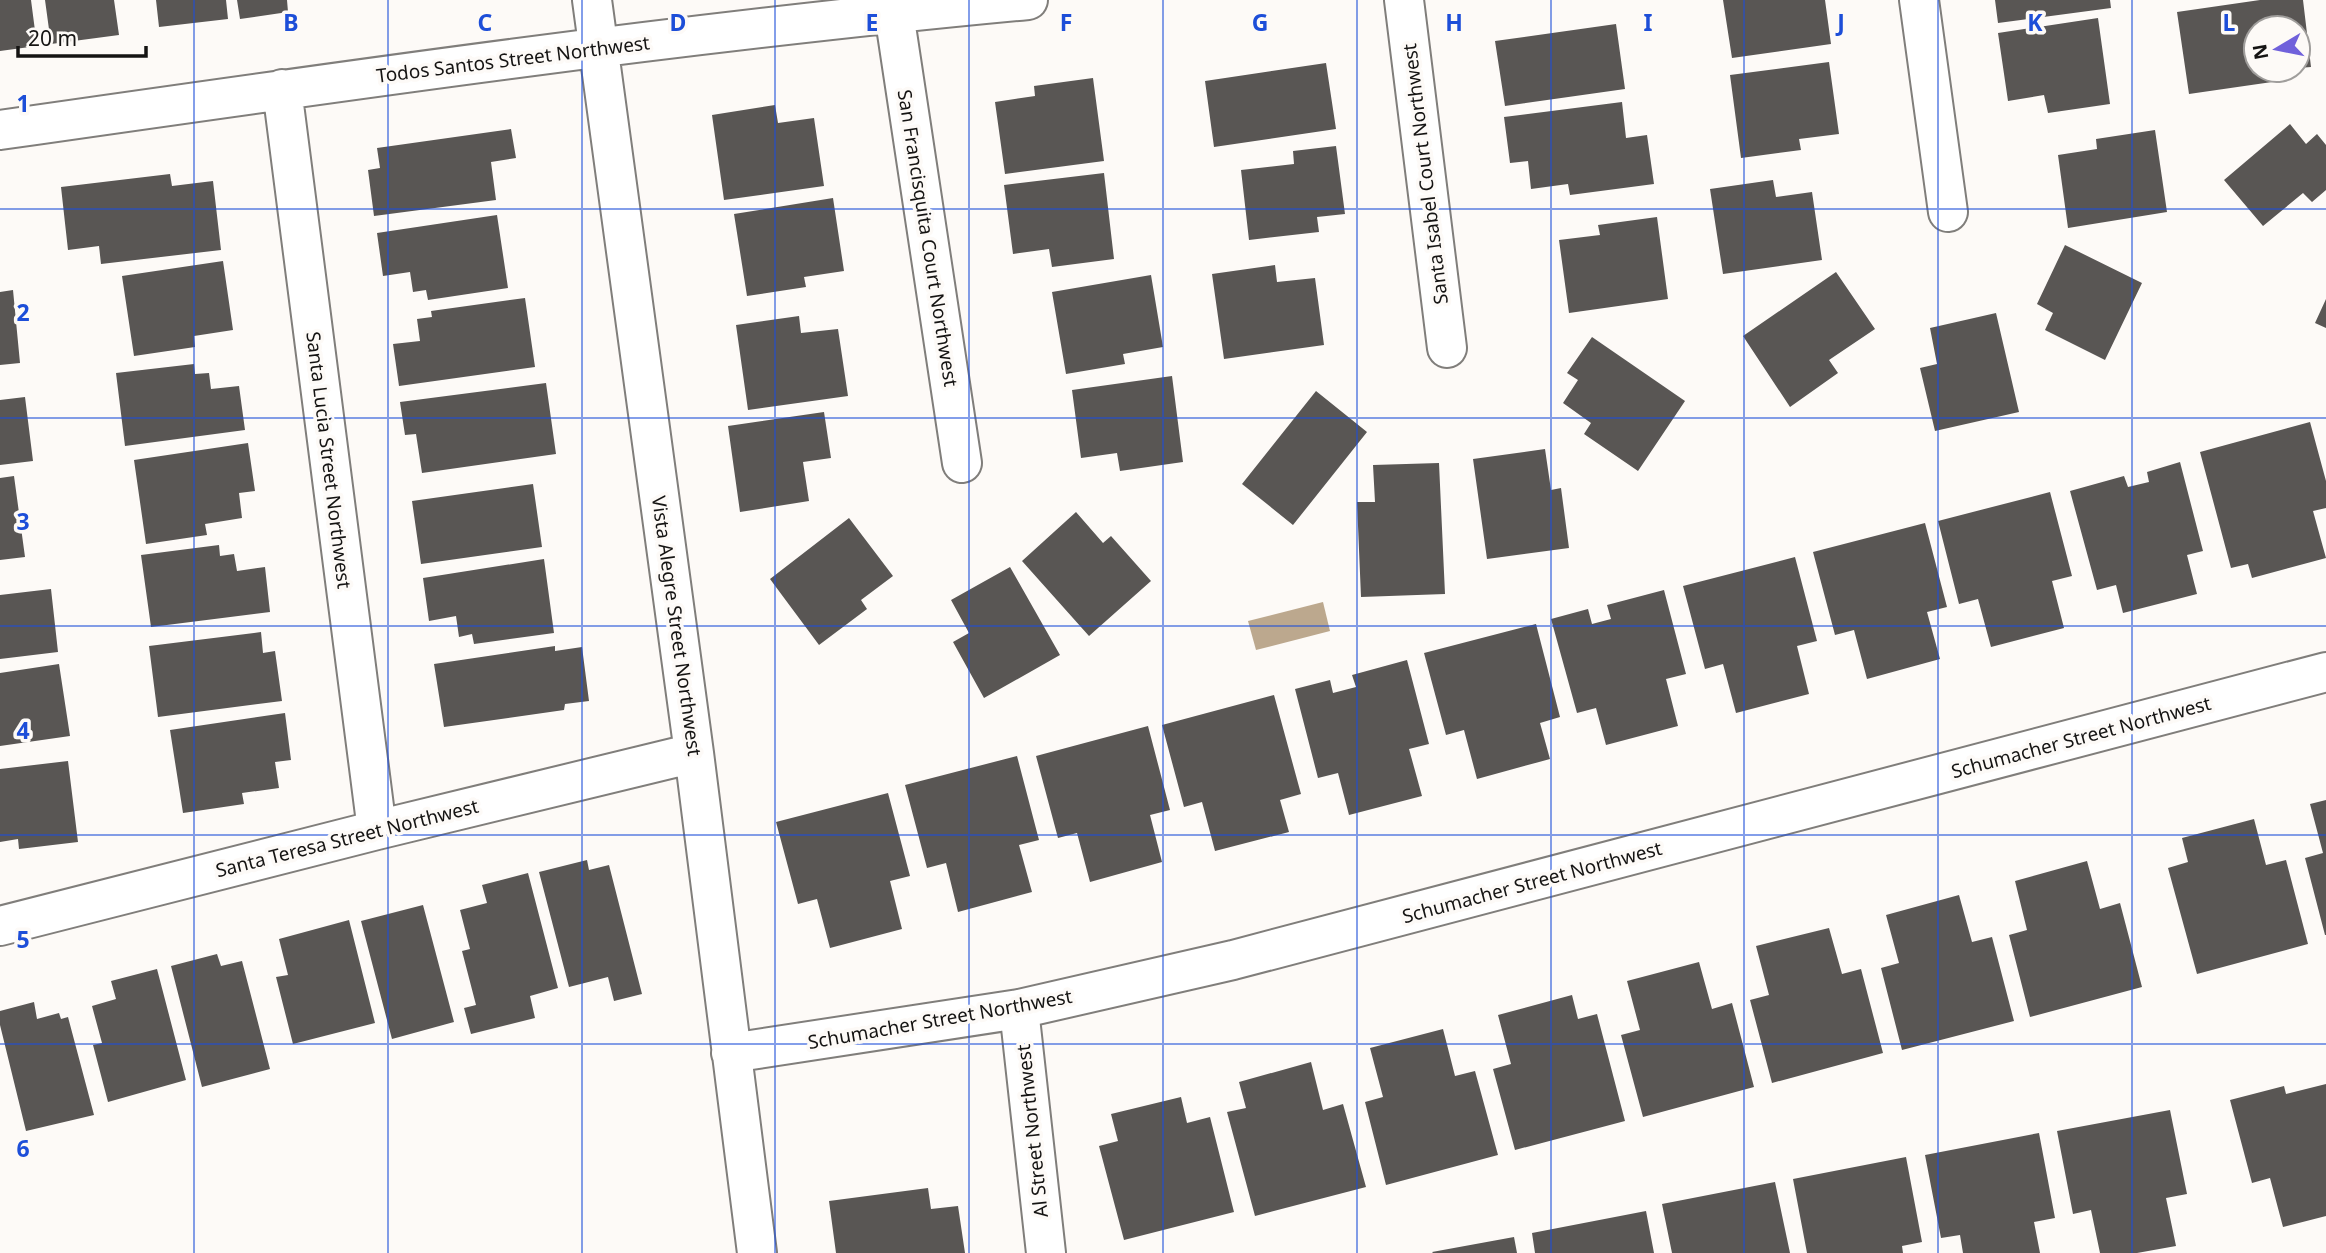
<svg xmlns="http://www.w3.org/2000/svg" width="2326" height="1253" font-family="'Noto Sans',sans-serif">
<style>
.water{fill:#bca88e}
.building{fill:#595654}
.lines{fill:none;stroke-linecap:round;stroke-linejoin:round}
.minor-casing{stroke:#807e7b;stroke-width:42}
.minor{stroke:#fff;stroke-width:38}
.grid{fill:none;stroke:#1d4ed8;stroke-width:2;stroke-opacity:0.55}
.labels{text-anchor:middle;stroke-width:7;stroke-linejoin:round;paint-order:stroke}
.street-label{font-size:19px;fill:#151413;stroke:#fdfaf7}
.grid-label{font-size:23px;text-anchor:middle;font-weight:bold;fill:#1d4ed8;stroke:#fdfaf7;stroke-width:7;stroke-linejoin:round;paint-order:stroke}
</style>
<rect width="100%" height="100%" fill="#fdfaf7"/>
<path class="water" d="M1323,602l7,29 -74,19 -8,-29z"/>
<path class="building" d="M0,0h31l6,46 -37,5z
M45,0h69l5,35 -68,9z
M156,0h70l2,19 -69,8z
M237,0h50l1,12 -48,7z
M1723,0h102l6,44 -99,14z
M1995,0h115l1,8 -113,15z
M2260,0h43l8,67 -13,1v-40h-42v42h15l1,12 -83,12 -12,-82z
M2098,18l12,86 -62,9 -4,-18 -36,6 -10,-68z
M1616,24l9,65 -120,17 -10,-65z
M1829,62l10,72 -40,5 2,11 -60,8 -11,-83z
M1326,63l10,66 -122,18 -9,-66z
M1093,78l11,83 -99,13 -10,-72 40,-6 -1,-10z
M1622,102l4,36 21,-3 7,49 -84,11 -2,-11 -37,5 -3,-28 -18,2 -6,-46z
M775,105l3,18 36,-5 10,68 -100,14 -12,-85z
M2290,124l16,20 11,-10 9,11v45l-14,12 -9,-9 -40,33 -39,-46z
M511,129l5,29 -25,4 5,38 -122,16 -6,-46 12,-2 -3,-20z
M2155,130l12,82 -99,16 -10,-73 39,-6 -1,-10z
M1336,146l9,68 -28,3 2,15 -70,8 -8,-70 53,-6 -1,-13z
M1104,173l10,86 -62,8 -3,-18 -36,5 -9,-69z
M170,174l2,12 41,-5 8,69 -120,14 -2,-18 -31,4 -7,-63z
M1773,180l3,17 36,-5 10,68 -99,14 -13,-85z
M833,198l11,73 -40,6 2,10 -59,9 -13,-82z
M497,215l11,73 -80,12 -2,-10 -13,2 -3,-20 -27,4 -6,-43z
M1657,217l11,82 -99,14 -10,-73 41,-5 -2,-10z
M2065,245l77,38 -37,77 -60,-30 8,-17 -16,-9z
M223,261l10,69 -39,6 1,11 -61,9 -12,-80z
M1275,265l2,17 38,-4 9,67 -100,14 -12,-85z
M1836,272l39,57 -46,31 9,13 -48,34 -47,-71z
M1151,275l12,72 -40,7 2,10 -59,10 -14,-82z
M13,290l7,73 -20,2v-73z
M525,298l10,69 -136,19 -6,-42 27,-3 -3,-22 15,-2 -1,-6z
M2326,299v29l-11,-5z
M1996,313l23,99 -84,19 -15,-63 17,-4 -7,-36z
M799,316l2,17 37,-4 10,67 -100,14 -12,-85z
M1592,337l93,64 -47,70 -54,-37 7,-11 -28,-20 15,-23 -11,-7z
M194,364l1,10 14,-1 2,16 28,-3 6,44 -120,16 -9,-73z
M1172,376l11,86 -63,9 -3,-18 -36,5 -9,-68z
M546,383l10,71 -134,19 -6,-39 -11,1 -5,-33z
M1316,391l51,41 -74,93 -51,-41z
M25,397l8,64 -33,4v-65z
M824,412l7,46 -28,4 6,39 -69,11 -12,-86z
M2310,422l16,59v27l-13,3 13,47 -74,20 -4,-14 -17,4 -31,-116z
M248,443l7,48 -16,2 3,25 -37,6 2,11 -61,9 -12,-84z
M1545,449l6,41 10,-2 8,60 -82,11 -14,-100z
M2180,462l23,89 -16,4 10,39 -74,19 -7,-28 -19,5 -27,-99 54,-15 4,11 21,-5 -2,-10z
M1439,463l6,131 -84,3 -4,-95h18l-2,-37z
M14,476l11,81 -25,3v-82z
M533,484l9,63 -121,17 -9,-63z
M2050,492l22,84 -20,5 12,47 -73,19 -13,-48 -19,5 -21,-83z
M1076,512l27,31 8,-7 40,45 -62,55 -67,-75z
M849,518l44,58 -32,24 6,9 -48,36 -49,-66z
M1925,523l22,84 -20,5 13,47 -73,20 -13,-49 -19,5 -22,-83z
M219,545l1,11 14,-2 3,17 28,-4 5,45 -119,15 -10,-72z
M1795,557l22,84 -20,5 12,48 -73,19 -13,-49 -18,5 -22,-83z
M544,559l10,74 -80,11 -2,-10 -13,3 -3,-21 -27,5 -6,-43z
M1010,567l50,88 -76,43 -31,-56 16,-9 -18,-33z
M51,589l7,63 -58,7v-64z
M1664,590l22,84 -20,5 12,47 -72,19 -10,-37 -19,5 -26,-94 37,-10 4,15 19,-5 -4,-14z
M1536,624l24,93 -20,6 10,36 -73,20 -13,-49 -18,5 -22,-82z
M261,632l2,21 12,-2 7,50 -124,16 -9,-71z
M555,646v5l27,-4 7,54 -24,3 -1,6 -120,17 -10,-63z
M1407,660l22,84 -20,5 13,47 -73,19 -11,-42 -20,5 -23,-89 35,-9 3,13 23,-6 -4,-12z
M59,664l11,72 -70,10v-73z
M1274,695l27,99 -21,6 9,32 -74,19 -13,-49 -18,5 -22,-82z
M285,713l6,47 -16,2 4,26 -37,5 2,11 -61,9 -13,-83z
M1148,726l22,84 -20,5 12,47 -72,20 -13,-49 -19,5 -22,-82z
M1017,756l22,84 -20,5 13,47 -74,20 -12,-49 -19,5 -22,-83z
M68,761l10,81 -59,7 -1,-10 -18,3v-73z
M888,793l22,83 -20,5 12,48 -72,19 -13,-49 -19,5 -22,-82z
M2326,800v135h-1l-20,-77 18,-5 -13,-49z
M2254,819l12,46 20,-5 22,84 -111,30 -29,-106 20,-6 -6,-24z
M587,860l2,10 20,-5 33,129 -28,7 -6,-24 -39,10 -30,-115z
M2087,861l13,48 20,-6 22,84 -112,30 -21,-82 18,-5 -12,-49z
M528,873l30,115 -28,8 5,22 -64,16 -7,-26 12,-3 -14,-54 8,-2 -10,-39 27,-7 -5,-18z
M1959,895l13,47 20,-5 22,84 -112,29 -21,-82 18,-5 -13,-48z
M423,905l31,117 -62,17 -31,-118z
M349,920l26,103 -82,21 -17,-67 12,-2 -9,-36z
M1829,928l13,46 19,-5 22,84 -111,30 -22,-83 19,-5 -13,-49z
M217,954l4,12 21,-5 28,108 -68,18 -31,-121z
M1699,962l13,47 20,-6 22,84 -111,30 -22,-82 19,-5 -13,-49z
M157,969l29,111 -78,22 -15,-57 9,-2 -10,-37 24,-7 -5,-18z
M1572,995l6,24 19,-5 28,107 -110,29 -22,-81 18,-5 -13,-49z
M34,1002l3,17 22,-6 2,6 7,-2 26,98 -68,16 -26,-106v-14z
M1443,1029l12,47 20,-5 23,84 -112,30 -21,-83 18,-5 -13,-49z
M1311,1062l12,48 20,-6 23,83 -111,29 -28,-104 19,-4 -7,-26z
M2326,1084v132l-43,11 -13,-49 -18,5 -22,-83 54,-14 2,8z
M1181,1097l6,26 23,-6 24,95 -110,28 -25,-94 19,-5 -7,-27z
M2170,1110l17,84 -21,4 10,48 -39,7h-37l-9,-43 -18,4 -16,-83z
M2039,1133l16,85 -21,4 6,31h-77l-3,-18 -19,3 -16,-83z
M1906,1157l16,85 -20,4 1,7h-96l-14,-74z
M1775,1182l15,71h-118l-10,-49z
M928,1188l3,21 27,-3 7,47h-129l-7,-52z
M1646,1211l8,42h-119l-3,-20z
M1514,1237l3,16h-84l-1,-1z"/>
<g class="lines">
<g class="minor-casing">
<path id="minor" d="M592,0l102,753 63,500
M1404,0l43,348
M1919,0l29,212
M894,13l68,450
M282,89l95,741
M0,130c342,-49 684,-98 1028,-130
M0,926l377,-96 317,-77
M1019,1009l27,244
M731,1053l288,-44 214,-49 1093,-288"/>
</g>
<use href="#minor" class="minor"/>
</g>
<path class="grid" d="M194,0v1253M388,0v1253M582,0v1253M775,0v1253M969,0v1253M1163,0v1253M1357,0v1253M1551,0v1253M1744,0v1253M1938,0v1253M2132,0v1253M0,209h2326M0,418h2326M0,626h2326M0,835h2326M0,1044h2326"/>
<g class="labels">
<g class="street-label">
<text transform="translate(513 59) rotate(-7)" y="7">Todos Santos Street Northwest</text>
<text transform="translate(1425 174) rotate(-97)" y="7">Santa Isabel Court Northwest</text>
<text transform="translate(928 238) rotate(81)" y="7">San Francisquita Court Northwest</text>
<text transform="translate(329 460) rotate(83)" y="7">Santa Lucia Street Northwest</text>
<text transform="translate(677 626) rotate(82)" y="7">Vista Alegre Street Northwest</text>
<text transform="translate(2081 737) rotate(-15)" y="7">Schumacher Street Northwest</text>
<text transform="translate(347 838) rotate(-14)" y="7">Santa Teresa Street Northwest</text>
<text transform="translate(1532 882) rotate(-15)" y="7">Schumacher Street Northwest</text>
<text transform="translate(940 1019) rotate(-10)" y="7">Schumacher Street Northwest</text>
<text transform="translate(1032 1131) rotate(-96)" y="7">Al Street Northwest</text>
</g>
</g>
<g class="grid-label">
<text x="291" y="31">B</text>
<text x="485" y="31">C</text>
<text x="678" y="31">D</text>
<text x="872" y="31">E</text>
<text x="1066" y="31">F</text>
<text x="1260" y="31">G</text>
<text x="1454" y="31">H</text>
<text x="1648" y="31">I</text>
<text x="1841" y="31">J</text>
<text x="2035" y="31">K</text>
<text x="2229" y="31">L</text>
<text x="23" y="112">1</text>
<text x="23" y="321">2</text>
<text x="23" y="530">3</text>
<text x="23" y="739">4</text>
<text x="23" y="948">5</text>
<text x="23" y="1157">6</text>
</g>
<g transform="translate(2277 49) rotate(260)"><circle r="33" fill="#fdfaf7" stroke="#a09e9c" stroke-width="2"/>
<path d="M0-5L12 26L0 18L-12 26Z" fill="#7061db"/>
<text y="-10" font-size="19" font-weight="bold" text-anchor="middle" fill="#151413">N</text>
</g>
<path d="M18 46v10h128v-10" fill="none" stroke="#151413" stroke-width="3.5"/>
<text x="28" y="46" font-size="21" fill="#151413" stroke="#fdfaf7" stroke-width="5" paint-order="stroke">20 m</text>
</svg>
